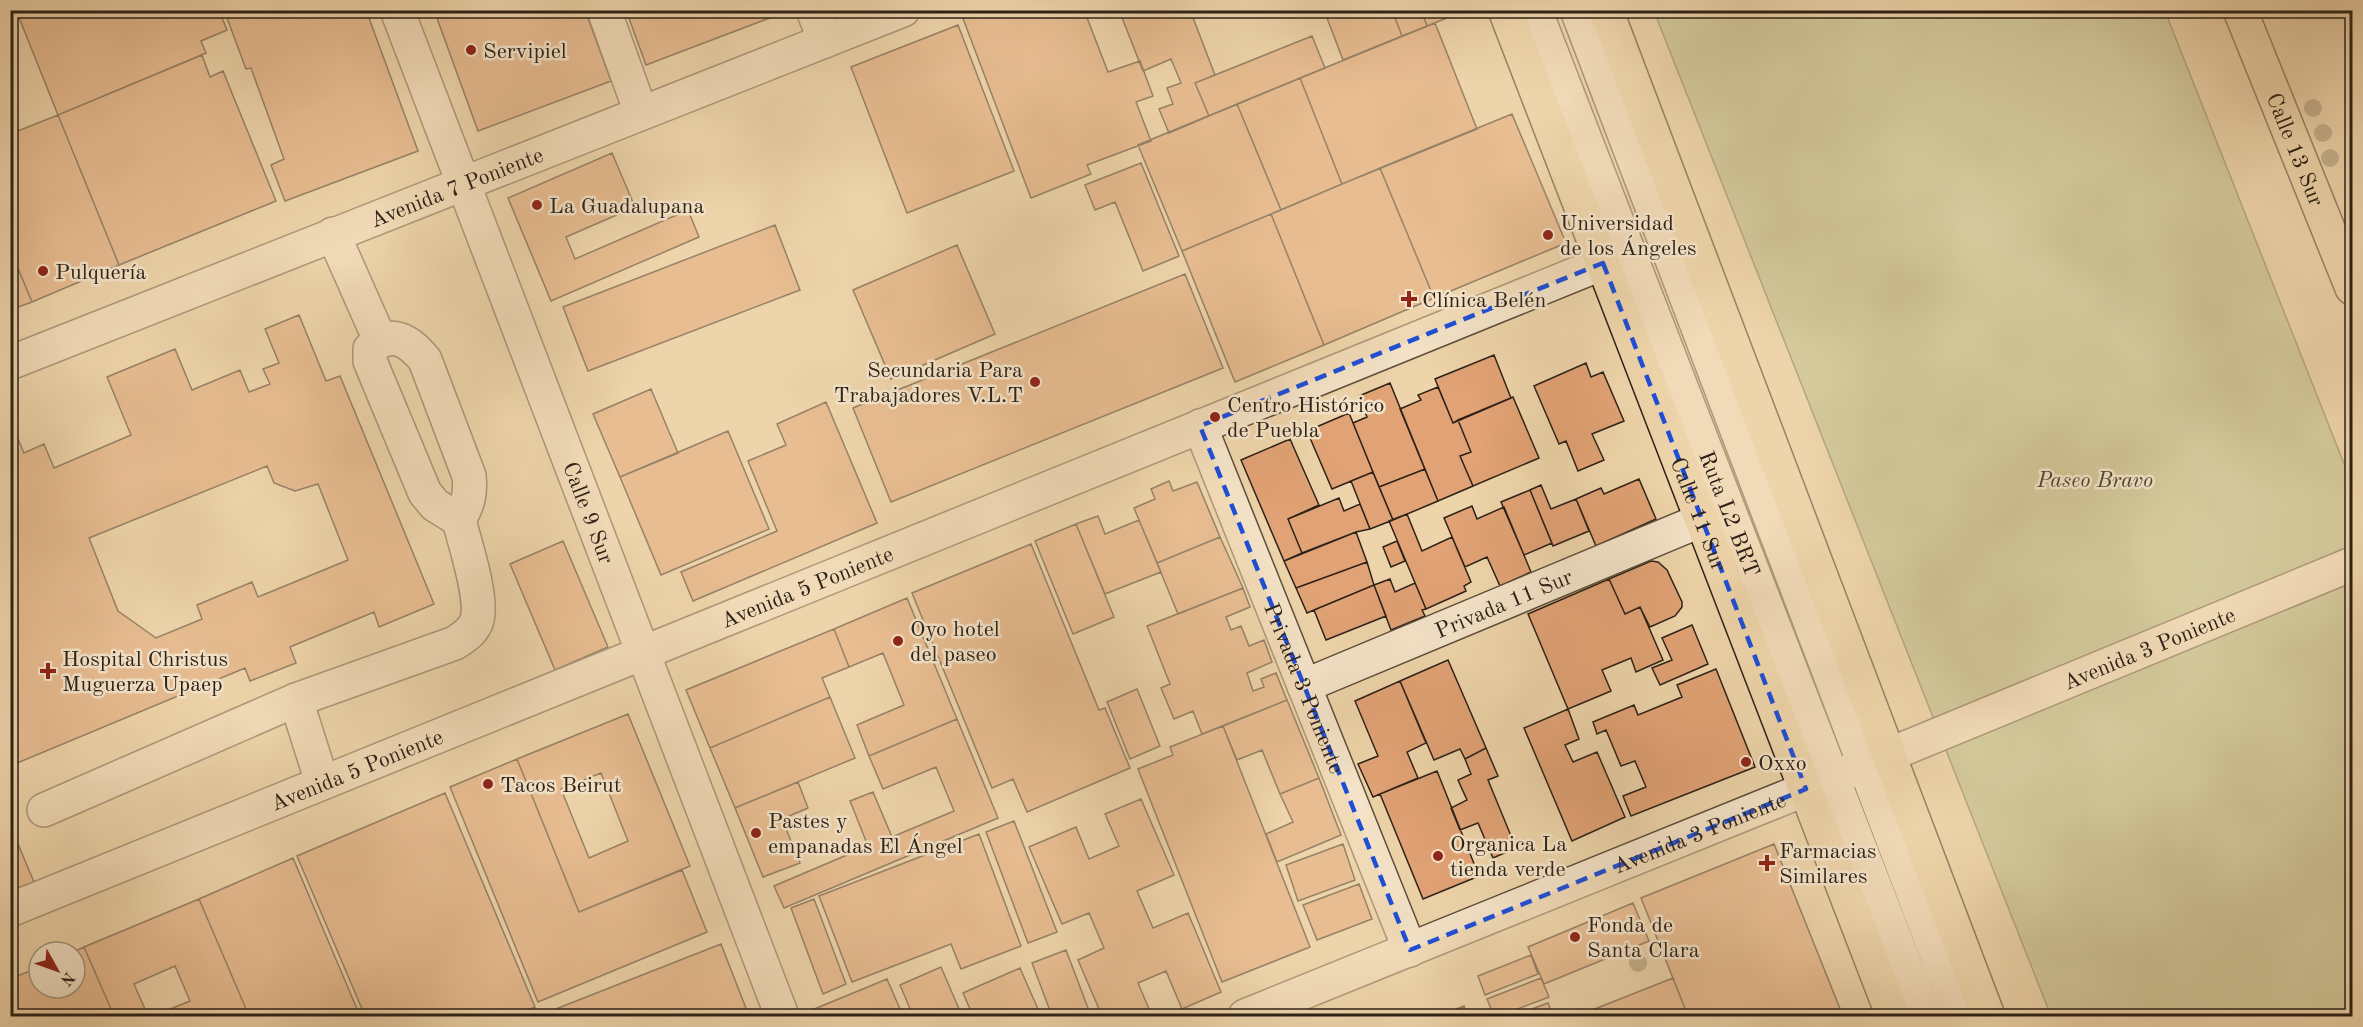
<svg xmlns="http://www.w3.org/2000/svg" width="2363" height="1027" font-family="'Old Standard TT',serif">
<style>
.green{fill:#b4be8c;stroke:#707052;stroke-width:1.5}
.building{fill:#e1a275;stroke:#2c2118;stroke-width:1.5;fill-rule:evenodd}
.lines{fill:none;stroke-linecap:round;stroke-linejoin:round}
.minor-casing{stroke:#5c4e3c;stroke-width:36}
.major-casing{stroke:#2c2118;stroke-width:36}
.minor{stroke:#f4e3c8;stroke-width:33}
.major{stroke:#eed4aa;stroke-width:33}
.tree{fill:#96876a}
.marked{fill:none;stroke:#1d4ed8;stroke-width:4.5;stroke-dasharray:12 8;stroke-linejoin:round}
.poi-dot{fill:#8f2418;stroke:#f4e3c8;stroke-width:2}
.labels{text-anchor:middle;stroke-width:5;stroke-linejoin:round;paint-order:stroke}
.poi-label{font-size:22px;fill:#2c2118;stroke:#f4e3c8;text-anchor:start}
.street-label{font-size:22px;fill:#2c2118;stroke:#f4e3c8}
.park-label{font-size:22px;font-style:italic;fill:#4e4835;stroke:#f4e3c8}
</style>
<rect width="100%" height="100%" fill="#eed4aa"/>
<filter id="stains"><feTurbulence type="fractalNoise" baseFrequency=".00333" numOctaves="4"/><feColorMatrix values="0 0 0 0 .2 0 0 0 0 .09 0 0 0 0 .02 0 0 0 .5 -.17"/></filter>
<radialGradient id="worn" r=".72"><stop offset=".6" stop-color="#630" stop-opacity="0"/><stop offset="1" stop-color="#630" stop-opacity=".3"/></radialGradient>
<path class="green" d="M1654,11h511l187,473v532h-301z"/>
<path class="building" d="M16,10h203l8,20 -26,11 5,12 -148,62z
M224,10h142l52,141 -133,50 -14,-36 13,-6 -33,-91 -5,1z
M434,10h151l26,71 -133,50z
M626,10h153l1,4 -134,51z
M976,10h108l24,62 32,-11 13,35 -17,6 15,39 -64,24 4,9 -60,24 -69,-182z
M1119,10h71l25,65 -20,8 14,33 -40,17 -10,-24 14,-5 -6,-16 14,-5 -10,-24 -28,12z
M1324,10h68l10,26 -59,24z
M1392,10h29l6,16 -25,10z
M1421,10h46l-40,16z
M1435,23l42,106 -135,55 -42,-106z
M958,25l56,146 -107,42 -56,-146z
M1312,36l13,32 -116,48 -14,-33z
M202,55l8,22 13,-6 53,130 -157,64 -61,-150z
M1300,78l42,106 -61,26 -44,-106z
M1237,104l44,106 -99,41 -44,-106z
M1512,114l54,129 -132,55 -54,-130z
M58,115l61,150 -87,37 -22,-53v-115z
M612,153l23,54 -69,30 9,22 113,-49 11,27 -148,64 -43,-103z
M1141,163l38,93 -36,15 -28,-69 -20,8 -10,-25z
M1380,168l54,130 -110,47 -53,-131z
M1271,214l53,131 -89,37 -53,-131z
M775,225l25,65 -212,81 -25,-64z
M957,245l38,89 -104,45 -38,-89z
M10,249l22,53 -22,8z
M1185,274l38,94 -332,134 -38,-94z
M299,315l27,66 14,-5 94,228 -55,23 -5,-15 -84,35 6,16 -46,18 -5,-13 -235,98v-341l2,-1 12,29 20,-9 10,24 77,-33 -24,-58 68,-28 17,41 48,-20 9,22 21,-8 -7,-15 16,-6 -14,-34zM267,466l7,17 21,8 23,-7 30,76 -90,37 -6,-15 -55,23 5,14 -46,19 -38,-27 -29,-73z
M1494,355l17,43 -58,25 -18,-44z
M1586,363l5,14 12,-5 21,49 -32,13 12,26 -26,11 -12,-30 -7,3 -25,-58z
M1390,383l35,86 -46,18 -26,-64 14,-6 -8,-21z
M1438,387l15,36 5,-3 13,32 -11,4 13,30 -35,15 -38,-92 21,-9 -3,-5z
M651,389l27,64 -58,24 -27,-63z
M1513,397l26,61 -66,28 -13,-30 11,-4 -13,-32z
M826,402l51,121 -184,78 -12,-29 96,-41 -29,-70 38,-16 -9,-21z
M1349,413l24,59 -41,17 -25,-58z
M728,431l41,98 -108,46 -41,-98z
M1290,439l29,66 -31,14 14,34 -18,8 -43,-101z
M1425,469l13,32 -45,19 -14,-33z
M1373,472l20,48 -23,9 -19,-48z
M1639,479l17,40 -60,27 -20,-47 25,-11 3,6z
M1169,481l4,10 24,-9 23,55 -63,26 -23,-55 21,-9 -4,-10z
M1541,485l10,24 25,-10 13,32 -36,15 -23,-56z
M1530,490l22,53 -28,12 -23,-53z
M1339,498l5,13 16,-7 10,25 -14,3 -54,21 -14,-34z
M1472,506l5,13 27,-12 27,65 -31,14 -13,-29 -22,10 -21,-49z
M1407,514l15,37 30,-14 19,45 -7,4 2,5 -40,18 -37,-88z
M1098,516l7,18 34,-14 22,52 -56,22 -29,-70z
M1076,524l38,93 -41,17 -38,-93z
M1356,532l11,30 -71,26 -12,-27z
M1220,537l23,51 -65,26 -21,-51z
M563,541l45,106 -53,23 -45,-106z
M1397,541l8,20 -14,6 -8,-20z
M1031,544l68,166 6,-2 25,60 -103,44 -14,-33 -21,9 -80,-195z
M1651,561l7,1 9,8 15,32v5l-7,9 -25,11 -10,-20 -15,7 -16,-35z
M1367,562l7,23 -67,28 -11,-25z
M1390,579l5,13 20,-9 11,26 -4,1 3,6 -34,14 -17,-45z
M1609,579l16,35 15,-7 23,53 -27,12 -5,-14 -29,12 9,21 -43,18 -40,-95z
M1374,585l12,31 -60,24 -12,-30z
M1243,588l7,19 -24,10 5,13 10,-4 8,20 15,-6 8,22 -25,11 6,18 11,-4 -3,-8 15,-6 11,27 -85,34 -9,-23 -19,8 -13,-31 9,-4 -23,-58z
M907,598l50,121 -88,37 -12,-31 47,-20 -21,-52 -34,14 -15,-38z
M1692,625l16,39 -48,21 -8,-17 20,-8 -10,-22z
M834,629l15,38 -27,11 8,19 -120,51 -24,-58z
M1448,660l38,88 -21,11 -5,-10 -26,11 -34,-79z
M1716,669l39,98 -124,49 -8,-20 23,-9 -11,-26 -14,5 -15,-36 -9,4 -4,-12 41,-17 4,10 44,-18 -5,-12z
M1400,681l26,62 -19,9 11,26 -45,19 -15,-33 20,-8 -23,-55z
M1137,689l23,57 -30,13 -23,-57z
M830,697l25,61 -120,50 -25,-60z
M1287,700l32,78 -39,16 -18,-44 -25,10 -14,-34z
M1568,709l11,30 -14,6 8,17 24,-10 28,65 -53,24 -48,-113z
M628,714l62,152 -111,46 -62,-153zM601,773l27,68 -39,17 -28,-69z
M957,719l41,99 -214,90 -10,-22 94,-40 -18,-45 23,-9 19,45 62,-26 -18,-44 -53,22 -14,-33z
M1223,726l87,221 -88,35 -84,-213 35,-14 -3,-8z
M1486,748l12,28 -10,4 28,68 -23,10 -15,-35 -18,7 -9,-22 16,-8 -9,-20 13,-6 -6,-15z
M517,759l62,153 103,-42 25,62 -169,70 -88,-215z
M1437,771l42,105 -56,23 -43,-105z
M1319,778l22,57 -64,27 -11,-28 27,-12 -13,-28z
M798,782l10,26 -26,11 18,44 -37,14 -28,-69z
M445,793l90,214 -23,9h-147l-68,-160z
M1141,799l33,76 -37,16 16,37 35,-15 33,79 -39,17 -16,-38 -28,12 14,33h-50l-24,-56 26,-12 -15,-35 -27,11 -33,-77 47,-20 13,32 30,-13 -14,-32z
M1014,821l43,111 -29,11 -42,-111z
M10,825l24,57 -24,9z
M979,834l42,112 -60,23 -10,-25 -99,38 -33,-86z
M1343,844l12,36 -57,21 -12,-36z
M1774,844l69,172h-155l-47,-118z
M293,858l67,158h-111l-50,-117z
M1359,884l13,35 -55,21 -14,-35z
M199,899l50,117h-96l37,-15 -15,-35 -41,18 14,32h-34l-30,-69z
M814,899l32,85 -23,10 -32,-86z
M1633,903l16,38 -105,43 -16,-37z
M721,944l28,72h-211z
M84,947l30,69h-104v-37l29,-12v21h36l-2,-36z
M1066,950l25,66h-39l-20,-53z
M1531,955l7,19 -53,21 -7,-19z
M941,967l21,49h-49l-13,-31z
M1020,968l21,48h-68l-10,-23z
M1541,978l8,19 -50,19h-5l-7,-17z
M1673,978l15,38h-111z
M887,979l16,37h-88l-3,-6z
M1548,1003l5,13h-40z
M1464,1006l4,10h-29z"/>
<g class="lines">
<g class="minor-casing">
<g id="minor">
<path id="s1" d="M397,10l385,1006"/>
<path d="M604,10l37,103"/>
<path d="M813,10l12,31"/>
<path id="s2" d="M1535,10l390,1006"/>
<path d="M1577,10l383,1006"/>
<path d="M333,234l47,106"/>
<path id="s3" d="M10,363l893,-353"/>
<path id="s4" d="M1200,426l210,524"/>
<path id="s5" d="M1304,686l398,-166"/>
<path d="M296,700l26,82"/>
<path d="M44,810l252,-110 159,-57c9,-6 19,-12 22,-23 6,-23 -12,-76 -18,-100 9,-16 12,-26 10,-44l-44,-116c-16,-20 -34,-31 -55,-11v12l55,132 10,12 24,15"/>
<path id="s6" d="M10,910l1593,-647"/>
<path id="s7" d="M1245,1016l561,-227 546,-225"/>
</g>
</g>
<g class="major-casing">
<g id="major">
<path id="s8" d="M1505,10l388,1006"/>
<path d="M1606,10l382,1006"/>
<path id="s9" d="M2240,10l112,278"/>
</g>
</g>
<use href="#minor" class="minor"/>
<use href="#major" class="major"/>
</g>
<g class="tree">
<circle cx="2313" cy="108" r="9"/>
<circle cx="2323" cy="133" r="9"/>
<circle cx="2330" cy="158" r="9"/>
<circle cx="1638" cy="963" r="9"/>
</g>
<path d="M0 0H2363V1027H0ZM1603,263l203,526 -396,161 -210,-524z" fill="#eed4aa" fill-opacity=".55" fill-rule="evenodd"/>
<path class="marked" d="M1603,263l203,526 -396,161 -210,-524z"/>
<g class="poi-dot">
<circle cx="471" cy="50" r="6"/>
<circle cx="537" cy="205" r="6"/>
<circle cx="1548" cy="235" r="6"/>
<circle cx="43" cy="271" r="6"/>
<path d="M1406 290h6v6h6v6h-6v6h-6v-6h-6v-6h6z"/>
<circle cx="1035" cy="382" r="6"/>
<circle cx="1215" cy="417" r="6"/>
<circle cx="898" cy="641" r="6"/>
<path d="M45 662h6v6h6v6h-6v6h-6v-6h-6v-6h6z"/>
<circle cx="1746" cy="762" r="6"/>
<circle cx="488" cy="784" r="6"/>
<circle cx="756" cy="833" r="6"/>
<circle cx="1438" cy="856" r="6"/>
<path d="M1764 854h6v6h6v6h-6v6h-6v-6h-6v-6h6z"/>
<circle cx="1575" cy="937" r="6"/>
</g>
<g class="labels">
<g class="poi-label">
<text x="483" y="58">Servipiel</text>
<text x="549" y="213">La Guadalupana</text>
<text x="1560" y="230">Universidad<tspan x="1560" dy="25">de los Ángeles</tspan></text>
<text x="55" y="279">Pulquería</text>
<text x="1422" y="307">Clínica Belén</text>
<text x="1023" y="377" text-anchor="end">Secundaria Para<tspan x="1023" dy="25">Trabajadores V.L.T</tspan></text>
<text x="1227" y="412">Centro Histórico<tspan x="1227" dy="25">de Puebla</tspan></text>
<text x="910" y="636">Oyo hotel<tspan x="910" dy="25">del paseo</tspan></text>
<text x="62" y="666">Hospital Christus<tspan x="62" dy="25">Muguerza Upaep</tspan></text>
<text x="1758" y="770">Oxxo</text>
<text x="500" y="792">Tacos Beirut</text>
<text x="768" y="828">Pastes y<tspan x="768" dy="25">empanadas El Ángel</tspan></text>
<text x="1450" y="851">Organica La<tspan x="1450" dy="25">tienda verde</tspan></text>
<text x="1779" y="858">Farmacias<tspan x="1779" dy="25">Similares</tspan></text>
<text x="1587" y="932">Fonda de<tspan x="1587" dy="25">Santa Clara</tspan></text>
</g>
<g class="street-label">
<text dy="8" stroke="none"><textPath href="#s9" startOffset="150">Calle 13 Sur</textPath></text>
<text dy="8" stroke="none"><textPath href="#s3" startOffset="480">Avenida 7 Poniente</textPath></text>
<text dy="8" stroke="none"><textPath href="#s1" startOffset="538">Calle 9 Sur</textPath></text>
<text dy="8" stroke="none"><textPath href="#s2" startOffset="540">Ruta L2 BRT</textPath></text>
<text dy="8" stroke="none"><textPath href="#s8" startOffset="540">Calle 11 Sur</textPath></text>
<text dy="8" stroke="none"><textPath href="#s6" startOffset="860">Avenida 5 Poniente</textPath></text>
<text dy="8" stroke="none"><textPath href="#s5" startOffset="216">Privada 11 Sur</textPath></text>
<text dy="8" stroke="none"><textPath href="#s7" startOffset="976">Avenida 3 Poniente</textPath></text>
<text dy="8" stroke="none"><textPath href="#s4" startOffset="282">Privada 3 Poniente</textPath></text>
<text dy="8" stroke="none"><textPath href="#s6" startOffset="374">Avenida 5 Poniente</textPath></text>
<text dy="8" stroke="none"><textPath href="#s7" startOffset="490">Avenida 3 Poniente</textPath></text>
</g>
<g class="park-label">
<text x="2095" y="487">Paseo Bravo</text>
</g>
</g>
<rect width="2363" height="1027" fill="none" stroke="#eed4aa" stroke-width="36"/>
<rect x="12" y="12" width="2339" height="1003" fill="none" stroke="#2c2118" stroke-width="3"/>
<rect x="18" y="18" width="2327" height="991" fill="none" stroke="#2c2118" stroke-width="1.5"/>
<g transform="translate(57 970) rotate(130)"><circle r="28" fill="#f4e3c8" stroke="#a49582" stroke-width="1.5"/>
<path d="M0-4.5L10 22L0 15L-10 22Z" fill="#8f2418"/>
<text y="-9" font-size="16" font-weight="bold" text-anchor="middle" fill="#2c2118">N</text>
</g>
<rect width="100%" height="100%" filter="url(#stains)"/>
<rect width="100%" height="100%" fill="url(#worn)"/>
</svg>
